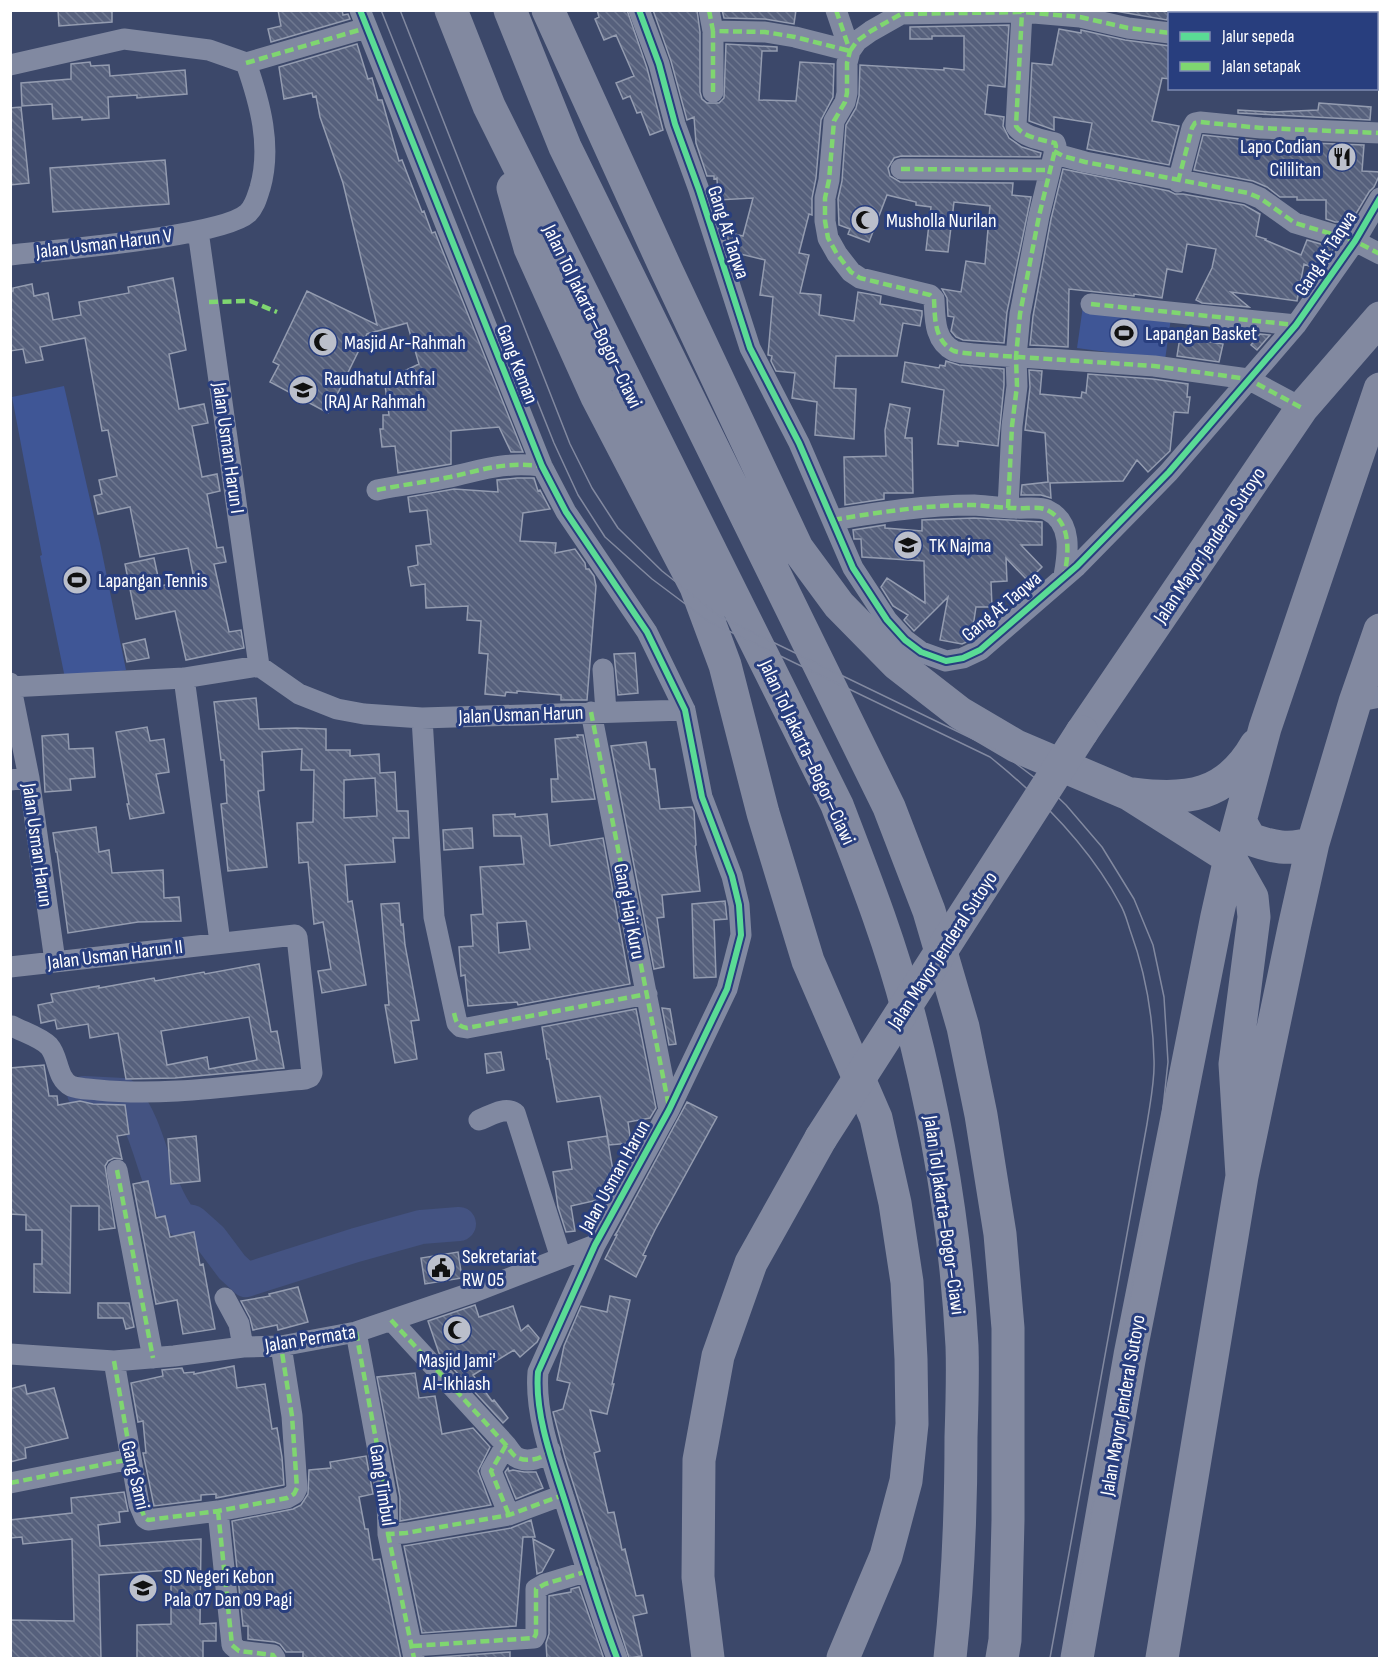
<svg xmlns="http://www.w3.org/2000/svg" width="1390" height="1669" font-family="'Sofia Sans Condensed',sans-serif">
<style>
.pitch{fill:#3f5696}
.lines{fill:none;stroke-linecap:round;stroke-linejoin:round}
.river{stroke:#445382;stroke-width:34}
.building{fill:url(#building-back-hatch);stroke:#949cb0;stroke-width:1.5;fill-rule:evenodd}
.street{stroke:#8189a1;stroke-width:21}
.highway{stroke:#8289a0;stroke-width:33}
.tram{stroke:#8289a0;stroke-width:1.5}
.highway-bridge{stroke:#8289a0;stroke-width:33}
.quiet{stroke:#7fd670;stroke-width:4.5;stroke-dasharray:9 4.5;stroke-linecap:butt}
.cycleway-casing{stroke:#283e7e;stroke-width:10}
.cycleway{stroke:#5adb95;stroke-width:6}
.labels{text-anchor:middle;stroke-width:6;stroke-linejoin:round;paint-order:stroke}
.poi-label{font-size:20px;fill:#fff;stroke:#283e7e;text-anchor:start}
.street-label{font-size:20px;fill:#fff;stroke:#283e7e}
</style>
<defs>
<pattern id="building-back-hatch" width="6" height="6" patternUnits="userSpaceOnUse" patternTransform="scale(1.5)"><rect width="6" height="6" fill="#56607c"/><path d="M-1 5l2 2M0 0l6 6M5-1l2 2" fill="none" stroke="#6f7890"/></pattern>
</defs>
<rect width="100%" height="100%" fill="#3c486a"/>
<path class="pitch" d="M1083,306l88,12 -6,42 -88,-12z
M64,386l36,157 26,127 -60,13 -26,-127 2,-1 -30,-158z"/>
<g class="lines">
<path class="river" d="M84,1093l39,2c30,37 29,88 58,125l11,2 19,17 21,28 14,13 110,-35 65,-18 38,-3"/>
</g>
<path class="building" d="M58,10h54v12l-53,4z
M278,10h64l1,5 5,-1 2,5 -79,23 -3,-13 13,-3z
M597,10h30l20,58 16,62 -13,5 -9,-23 -4,1 -7,-17 -7,3 -7,-16 18,-7 -18,-41 -12,5 -9,-21 4,-2z
M653,10h44l3,22v60l2,7 5,4h12l5,-5 2,-54 51,3v4h-15l-3,49 37,1 4,-39 34,2 -1,33 -12,23 -5,58 -4,20v17l-3,-1 -10,39 10,2 -9,38 21,2 -2,20 35,6 4,-29 23,4 -1,8 42,7v4l-2,11 -17,-3 -6,33h-61l-2,32 22,1 -2,50 -39,-4 2,-33 -25,-4 3,-25 -19,-2 -5,-10 1,-5 -4,-1 5,-58 -13,-2 5,-35 -33,-8 -6,-20 17,4 10,-38 -35,2 -1,-22 -3,1v-3h-7l-11,-33 -2,-26 -7,3 -16,-59z
M722,10h74l-2,14 -29,-5 -41,-1z
M1109,10h60l-2,10z
M1009,25l-4,62 -17,-2 -3,29 19,3 -1,9 6,12 13,9 19,6 -1,4 -139,-1 -7,2 -6,10 2,8 10,6 113,1 -1,12 19,2 -24,115 -3,31 -41,-3 -7,-3 -5,-6 3,-14 -6,-1 -1,-18 -5,-9 19,3 5,-31 19,3 5,-58 -36,-4 -6,50 -22,-2 5,-43 -15,-2v-3l-29,-7 -18,47 -21,-8 2,-5 -11,-4 -1,-26 4,-18 4,-56 10,-17 3,-12 1,-31 84,5v-2l20,2v-34h-32v3h-22v-12z
M1059,29l22,4v-3l44,10 45,6v33l-8,-1 -10,43 27,5 -10,39 -82,-16 5,-26 -38,-6v13l-25,-9 3,-58 20,2z
M357,44l11,35 4,-1 6,22h4l17,61 3,-1 20,52 2,-1 8,22 3,-1 88,220h-12l-12,-25 -48,4v33l-53,9 -3,-27 -13,1 -2,-18h3v-14h6l-4,-30 24,-4 -5,-10 15,-7 -12,-41 -40,11 -39,79 -58,-31 9,-17 -6,-3 34,-71 70,34 -34,-142 -23,-66 -4,-21 -3,1 -1,-4 -28,6 -5,-32z
M90,62l1,4 18,-1 1,11 75,-6 2,24 -50,4v-3l-29,2 1,21 -27,2v-3l-29,2 -1,-15 -30,2 -1,-23 50,-4v-15z
M1319,103l52,4 -1,13 -132,-7v-3l35,2 45,-2z
M21,107l8,76 -19,2v-77z
M1203,135l57,6 104,4 -2,26 18,1v2l-6,13 -5,5 -18,30h-16l-9,-3v-19h-29v-3h-17l-13,-10 -14,-6 -59,-11z
M165,160l4,44 -116,8 -3,-44z
M1063,169l106,22 6,3h8l61,11 16,9 -4,22 10,3 -1,1 36,15 6,-15 27,8 -15,22 -15,-6 -7,37 -66,-9 18,15 -47,-4 -6,-3 16,-32 4,-19 -29,-5 -5,28 -15,-3 -5,29 -28,-4v2l-65,-7 -1,58 -38,-2 3,-29 18,-97z
M173,278l13,72 -17,4 10,55 25,-5 4,19 -16,3 10,51 15,-3 3,17 -13,3 10,54 6,-1 3,15 -12,2 15,68 12,-2 3,18 -58,12 -11,-49 -39,8 -11,-55 29,-6 6,28 34,-7 -6,-31 -48,9 -10,-50 -32,7 -4,-18 8,-2 -3,-14 18,-4 -9,-46 -6,1 -17,-93 -45,9 3,13 -17,3 -3,-14 -13,2v-60h3v-3l19,-4 2,12 14,-3 5,27 28,-5 -2,-13 50,-9 -1,-6z
M1260,334l10,1 -13,15 -6,-5z
M1180,337l43,7 -4,18 -42,-6z
M946,361l13,4 45,4v16l-6,61 -40,-5v5l-20,-2 6,-54 -42,-8 3,-20 34,6 1,-3 5,1z
M1029,370l13,1 -2,23 41,4 1,-6 4,1 2,-19 65,5 35,5 -1,13h3l-2,16 -14,-1 -4,39 -22,21 -11,-12 -14,21 -73,2 1,15 -10,-3h-20l1,-10 26,-3 -3,-49 -20,-3 5,-43z
M890,404l20,4 -5,30h7l1,55h-29v6l-39,6 -1,-48 42,-1 -1,-26z
M517,478h17l4,13 2,-1 10,19 -27,4 -3,28 36,2 -1,10 20,-4 10,14 1,6h3l5,7 2,10 -9,114h-26v-5l-44,-4v2l-11,-1 -1,4 -20,-2 3,-40 -9,-1 2,-32 -14,-1 1,-14 -42,2 -1,-24 -14,2 -3,-19 10,-2 -2,-19 15,-2 -4,-34 -17,2 -2,-15 46,-8 44,3 -1,-12z
M974,518l68,4v23h-21l21,22 -14,14 -22,-23 1,23 -16,1 1,25h-16l-5,33 -9,4 -22,-4 8,-43 -34,34 -10,-11 4,-5 -15,-9 -12,-19 6,-9 38,25 -1,-42 -62,-4 -1,-18h-7l-1,-9 32,-5v3l37,3v-11z
M145,639l4,19 -22,4 -4,-18z
M635,653l3,40 -20,2 -4,-41z
M256,698l3,31 37,-1 30,1v21h24v6l29,-2 1,19 15,-1 2,39h11l1,27h-16l2,24 -50,3 3,37 4,-1 14,84 -44,8 -4,-22 13,-2 -8,-47 -9,2 -6,-62 -9,1 -2,-40 16,-1 1,-52h-13l1,-21 -40,3 2,38 -6,1 9,76 -39,4 -7,-67 6,-1 -3,-43h-3l-7,-58zM375,778l2,38 -33,2v-38z
M147,727l3,14 14,-2 5,33 -13,2 8,39 -34,6 -3,-15h2l-13,-72z
M68,734l1,15 24,-1 2,29 -25,2 1,11 -26,2 -3,-56z
M577,735h6l12,64 -43,3 -1,-23h7l-3,-40 23,-2z
M646,742l4,27h5l5,40 32,-2 2,4 2,34 -1,1 5,45 -38,4 2,22 -7,1 7,49 -10,2 -43,-223z
M515,814v3l32,-3 3,32 53,-8 27,146 -112,21 -1,-3 -49,4 -3,-31 -4,1 -2,-29 14,-1 -2,-31 12,-1 -3,-47 44,-3 -3,-28h-27l-1,-21zM526,921l4,28 -31,4 -2,-30z
M96,827l3,25 10,-2 3,23 51,-3 1,28 15,-1 2,24 -43,1 -70,11 -11,-81h-1l-3,-19z
M472,828l1,20 -29,2 -1,-20z
M725,901l2,18 -13,1 2,57 -22,1 -2,-74z
M399,903l2,22 2,-1 2,21 14,75 -8,1 6,38 -22,4 -10,-58h4l-8,-101z
M259,964l12,68 6,-1 7,37 -109,10 -49,1 -8,-46 -28,5 -2,-14 -31,5 -2,-9 -14,3 -3,-18 15,-3 -2,-8 48,-8v2l55,-10 1,3 49,-9 1,2zM249,1017l8,43 -48,9 -2,-12 -40,8 -6,-34z
M662,1008l8,1 6,35 -7,1z
M636,1009l20,99 -6,10 -22,4 3,21 -22,2 -9,-49 -43,6 -8,-43h-2l-5,-32z
M501,1052l3,18 -17,3 -2,-19z
M44,1065l5,31h8l1,9 22,-4 13,3 32,1 4,29 -12,2 5,23 -8,-1 -6,3 -3,5 10,62 -16,2v-24h-28l-1,87 -36,-1v-28h8v-34h-16v-15l-16,-1v-146z
M687,1102l30,15 -62,113 -12,25 3,1 -10,21 -31,-18 12,-24h-2l2,-3z
M196,1136l4,45 -29,3 -3,-45z
M607,1136l8,46 -9,16 -35,8 4,25 -9,1 -8,-25 -5,-35 19,-3 -4,-27z
M148,1181l8,37 9,-2 5,21 24,-5 6,33 3,-1 12,65 -32,5 -6,-34 -21,4 -23,-120z
M458,1252l4,26 -37,6 -4,-26z
M298,1287l10,35 -30,8 -1,-5 -24,5 -3,-12 -9,-17 29,-5 -1,-2z
M610,1296l20,4 -18,84h2l-7,30 -17,-4 10,41 -6,2 14,60 6,-1 8,38 3,-1 11,47 7,-1 4,18 -14,3 9,40 -13,2 -64,-200 -12,-46 10,-3 7,-26 -13,-3 7,-34 17,-40 26,6z
M98,1303h31l5,24 -8,2 -3,-11h-25z
M475,1305l4,12 34,-11 8,25 7,-6 11,13 -2,4 -17,15 -6,-7 -41,25 19,26 2,-1 14,18 -5,5 -64,-70 -11,-32z
M234,1366l3,22 28,-4 7,45 5,-1 5,29 2,28 -68,13v-4l-15,1v5l-47,6 -11,-53h3l-3,-32 -5,1 -7,-39 32,-7 -1,-6 20,-2 2,5 10,-1v2z
M415,1373l4,25 16,-2 7,38 31,-6 17,19 -12,24 13,34 -91,16v-24l-23,-120z
M25,1385l2,9 27,-6 14,50 -43,10 1,10 -16,4v-73z
M366,1456l7,38 -14,3 6,32h3l5,31 7,-1 21,100h-98v-7h-17l-6,-8 -5,-2 -27,-3v-13h-5l-11,-105 61,-12 8,-4 7,-11 1,-24 22,-2 -1,-6z
M508,1468l1,3 4,-1 11,2h12l7,16 -27,11 -11,-27z
M124,1492l4,19 -9,1 1,10 -22,3 2,21 101,-7 -1,85 16,-1v18h-13v18h-66v-34l34,-1v-54l-72,5 2,84h-91v-39l64,1 -2,-82 -49,5 -1,-7 -12,1v-18l62,-7 -1,-15z
M531,1520l4,17h-12l-7,89 -94,7 -18,-87 107,-18z
M533,1539l21,11 -12,22 -5,2z
M579,1587l25,72h-57l-1,-16 3,-9v-38l22,-4v-3z
M510,1652v7h-84v-1z"/>
<g class="lines">
<path class="street" d="M360,10l182,456 24,46 81,120 38,78 17,87 30,79 7,29 2,30 -14,54 -58,121 -74,135 -57,127c-4,45 18,99 31,142 16,49 30,97 48,144
M639,10l20,54 16,60 24,66 51,158 49,95 54,125 34,52 18,20 16,12 25,9 17,-3 17,-8 97,-84 92,-94 127,-147 59,-84 25,-43
M709,10l4,21
M836,10l14,41 -3,12v30l-2,9 -11,19 -5,59 -4,18v23l3,17 9,16 14,18 9,6 70,17 4,4c1,19 0,42 20,52 6,2 14,2 20,3l180,12 94,13 54,29
M1286,14l1,-4
M850,51l7,-10 14,-10 30,-17 121,-2 58,5 48,11 42,5
M1376,57h4
M246,63l120,-35
M10,65l114,-26 85,11 37,13c14,40 26,83 14,125 -3,9 -5,18 -12,25 -26,24 -195,37 -238,42
M713,92v-61l52,1 30,5 55,14
M1054,151l9,5 22,6 163,31 12,5 35,25 60,18 25,13
M901,169l148,1
M1178,182l14,-54 3,-5 5,-1 61,6 119,5
M198,231l61,435
M1091,304l205,21
M377,490c24,-5 49,-8 73,-13 36,-8 53,-15 92,-11
M1008,508l4,-82 5,-40 -1,-29 4,-43 19,-98 17,-70 -1,-3c-13,-3 -32,-6 -39,-17l6,-114
M833,520c47,-8 93,-15 141,-15 14,1 28,3 41,3 10,1 24,-2 32,2 26,12 21,44 17,66
M603,669l3,43
M184,678l36,264
M10,683l19,95 26,183
M10,687l174,-9 75,-12 40,28 38,15 27,5 58,4 263,-8
M1355,702l25,-5
M591,712l78,398
M422,718l12,199 23,106 4,4 6,1 180,-34
M10,780l19,-2
M10,967l285,-32 2,2 15,136 -2,4 -5,2c-68,6 -139,18 -207,11 -8,-1 -20,-1 -27,-4 -15,-8 -12,-29 -22,-40 -9,-9 -26,-14 -37,-20
M479,1120c11,-4 25,-14 36,-7l46,145
M117,1170l36,188
M225,1298l14,26 4,23
M391,1320l115,125c3,4 6,9 10,12 10,6 28,2 34,-7
M356,1332l31,167 1,35 18,-1 103,-18 54,-20
M10,1354l104,7 60,-5 69,-9 38,-1 75,-14 118,-40 121,-47
M114,1361l25,143 6,14 3,2 70,-9 69,-13 7,-4 3,-6 -5,-72 -11,-70
M506,1445l-15,26 18,44
M10,1483l121,-24
M218,1511l14,134 7,6 34,4 2,3
M388,1534l26,124
M413,1646l121,-8 2,-4v-45l9,-5 43,-13"/>
<path class="highway" d="M451,10l38,96 348,699c26,68 53,136 71,206 29,109 48,223 54,335 1,30 0,61 -1,91 0,74 -3,148 -11,221
M510,10l55,137 324,660 40,104 34,116 18,88 19,119 8,94v192l-3,120 -3,18
M548,10l118,259 131,279 42,57 58,59 63,49 56,33 113,48 101,64 22,39 2,20 -19,147 7,112
M513,188l17,60 67,149 99,190 29,78 38,148 45,148 68,157 19,85 12,79 4,77 1,65 -6,57 -20,75 -43,102
M1082,732l220,-324 78,-90
M1134,794c53,7 93,2 122,-49
M1240,821l10,18c22,8 39,12 63,4
M708,1658l-10,-81 1,-117 19,-104 33,-93 70,-125
M1077,1658l53,-303 87,-439 13,-58 35,-130 115,-339
M1162,1658l80,-482 52,-248 19,-85 42,-141 25,-72"/>
<path class="tram" d="M381,10l173,433 24,52 27,42 47,42 56,42 282,136c51,41 99,89 130,147 5,8 7,17 10,26 15,41 23,86 24,130 1,21 -4,43 -7,64l-97,534
M400,10l170,434 22,44 26,40 44,43 57,45 283,137 45,34 19,18 36,42 32,52 19,46 11,52 4,65 -7,64 -96,532"/>
<path class="highway-bridge" d="M821,1138l261,-406"/>
<path class="quiet" d="M709,10l4,21
M836,10l14,41 -3,12v30l-2,9 -11,19 -5,59 -4,18v23l3,17 9,16 14,18 9,6 70,17 4,4c1,19 0,42 20,52 6,2 14,2 20,3l180,12 94,13 54,29
M1286,14l1,-4
M850,51l7,-10 14,-10 30,-17 121,-2 58,5 48,11 42,5
M1376,57h4
M246,63l120,-35
M713,92v-61l52,1 30,5 55,14
M1054,151l9,5 22,6 163,31 12,5 35,25 60,18 25,13
M901,169l148,1
M1178,182l14,-54 3,-5 5,-1 61,6 119,5
M209,302l41,-1 27,11
M1091,304l205,21
M377,490c24,-5 49,-8 73,-13 36,-8 53,-15 92,-11
M1008,508l4,-82 5,-40 -1,-29 4,-43 19,-98 17,-70 -1,-3c-13,-3 -32,-6 -39,-17l6,-114
M833,520c47,-8 93,-15 141,-15 14,1 28,3 42,3 9,1 23,-2 31,2 25,12 22,44 17,66
M591,712l78,395
M454,1013c2,9 3,13 13,15l180,-34
M117,1170l36,188
M391,1320l115,125c3,4 6,9 10,12 10,6 28,2 34,-7
M356,1332l31,167 1,35 18,-1 103,-18 54,-20
M114,1361l25,143 6,14 3,2 70,-9 69,-13 7,-4 3,-6 -5,-72 -11,-70
M506,1445l-15,26 18,44
M10,1483l121,-24
M218,1511l14,134 7,6 34,4 2,3
M388,1534l26,124
M413,1646l121,-8 2,-4v-45l9,-5 43,-13"/>
<g class="cycleway-casing">
<path id="cycleway" d="M360,10l182,456 24,46 81,120 38,78 17,87 30,79 7,29 2,30 -14,54 -58,121 -74,135 -57,127c-4,45 18,99 31,142 16,49 30,97 48,144
M639,10l20,54 16,60 24,66 51,158 49,95 54,125 34,52 18,20 16,12 25,9 17,-3 17,-8 97,-84 92,-94 127,-147 59,-84 25,-43"/>
</g>
<use href="#cycleway" class="cycleway"/>
</g>
<defs>
<g id="restaurant-disc" transform="scale(1.5)"><circle r="9.5" fill="#bbbfcb" stroke="#283e7e"/><path d="M-5-6h1v4h1v-4h1v4h1v-4h1v5L-1.5 .5V6h-2V.5L-5-1ZM5-6V6H3V1.5H1.5Q1.5-4 5-6Z" fill="#111"/></g>
<g id="mosque-disc" transform="scale(1.5)"><circle r="9.5" fill="#bbbfcb" stroke="#283e7e"/><path d="M3.5-4.9A6 6 0 1 0 3.5 4.9A5 5 0 1 1 3.5-4.9Z" fill="#111"/></g>
<g id="stadium-disc" transform="scale(1.5)"><circle r="9.5" fill="#bbbfcb" stroke="#283e7e"/><path d="M0-5a6.5 5 0 1 0 0 10a6.5 5 0 1 0 0-10ZM-3.5-1.8h7v3.6h-7Z" fill="#111"/></g>
<g id="school-disc" transform="scale(1.5)"><circle r="9.5" fill="#bbbfcb" stroke="#283e7e"/><path d="M0-5L7-2L0 1L-7-2ZM-4 1L0 2.5L4 1V4Q0 6-4 4Z" fill="#111"/></g>
<g id="civic-disc" transform="scale(1.5)"><circle r="9.5" fill="#bbbfcb" stroke="#283e7e"/><path d="M-.6-6.5H3V-4.5H.6V-3L4-1V1h2V6H-6V1h2V-1L-.6-3ZM-1.2 2.5V6h2.4V2.5Z" fill="#111"/></g>
</defs>
<g fill-rule="evenodd">
<use href="#restaurant-disc" x="1342" y="157"/>
<use href="#mosque-disc" x="865" y="220"/>
<use href="#stadium-disc" x="1124" y="333"/>
<use href="#mosque-disc" x="323" y="342"/>
<use href="#school-disc" x="303" y="390"/>
<use href="#school-disc" x="908" y="545"/>
<use href="#stadium-disc" x="77" y="580"/>
<use href="#civic-disc" x="441" y="1268"/>
<use href="#mosque-disc" x="457" y="1330"/>
<use href="#school-disc" x="143" y="1588"/>
</g>
<g class="labels">
<g class="poi-label">
<text x="1321" y="153" text-anchor="end">Lapo Codian<tspan x="1321" dy="23">Cililitan</tspan></text>
<text x="886" y="227">Musholla Nurilan</text>
<text x="1145" y="340">Lapangan Basket</text>
<text x="344" y="349">Masjid Ar-Rahmah</text>
<text x="324" y="385">Raudhatul Athfal<tspan x="324" dy="23">(RA) Ar Rahmah</tspan></text>
<text x="929" y="552">TK Najma</text>
<text x="98" y="587">Lapangan Tennis</text>
<text x="462" y="1263">Sekretariat<tspan x="462" dy="23">RW 05</tspan></text>
<text x="457" y="1367" text-anchor="middle">Masjid Jami'<tspan x="457" dy="23">Al-Ikhlash</tspan></text>
<text x="164" y="1583">SD Negeri Kebon<tspan x="164" dy="23">Pala 07 Dan 09 Pagi</tspan></text>
</g>
<g class="street-label">
<text transform="translate(729 232) rotate(72)" y="7">Gang At Taqwa</text>
<text transform="translate(104 243) rotate(-7)" y="7">Jalan Usman Harun V</text>
<text transform="translate(1325 253) rotate(-57)" y="7">Gang At Taqwa</text>
<text transform="translate(593 316) rotate(64)" y="7">Jalan Tol Jakarta–Bogor–Ciawi</text>
<text transform="translate(518 364) rotate(69)" y="7">Gang Keman</text>
<text transform="translate(229 448) rotate(82)" y="7">Jalan Usman Harun I</text>
<text transform="translate(1209 545) rotate(-56)" y="7">Jalan Mayor Jenderal Sutoyo</text>
<text transform="translate(1001 606) rotate(-40)" y="7">Gang At Taqwa</text>
<text transform="translate(521 714) rotate(-2)" y="7">Jalan Usman Harun</text>
<text transform="translate(808 752) rotate(65)" y="7">Jalan Tol Jakarta–Bogor–Ciawi</text>
<text transform="translate(38 845) rotate(82)" y="7">Jalan Usman Harun</text>
<text transform="translate(630 911) rotate(79)" y="7">Gang Haji Kuru</text>
<text transform="translate(942 950) rotate(-57)" y="7">Jalan Mayor Jenderal Sutoyo</text>
<text transform="translate(115 954) rotate(-7)" y="7">Jalan Usman Harun II</text>
<text transform="translate(614 1176) rotate(-61)" y="7">Jalan Usman Harun</text>
<text transform="translate(945 1215) rotate(82)" y="7">Jalan Tol Jakarta–Bogor–Ciawi</text>
<text transform="translate(310 1338) rotate(-9)" y="7">Jalan Permata</text>
<text transform="translate(1122 1405) rotate(-80)" y="7">Jalan Mayor Jenderal Sutoyo</text>
<text transform="translate(136 1475) rotate(77)" y="7">Gang Sami</text>
<text transform="translate(383 1485) rotate(81)" y="7">Gang Timbul</text>
</g>
</g>
<rect width="1390" height="1669" fill="none" stroke="#ffffff" stroke-width="24"/>
<rect x="1168" y="12" width="210" height="78" fill="#283e7e" stroke="#7e8bb2" stroke-width="1.5"/>
<rect x="1180" y="32" width="30" height="9" fill="#5adb95" stroke="#7e8bb2" stroke-width="1.5"/>
<text x="1222" y="42" font-size="18" fill="#ffffff">Jalur sepeda</text>
<rect x="1180" y="62" width="30" height="9" fill="#7fd670" stroke="#7e8bb2" stroke-width="1.5"/>
<text x="1222" y="72" font-size="18" fill="#ffffff">Jalan setapak</text>
</svg>
